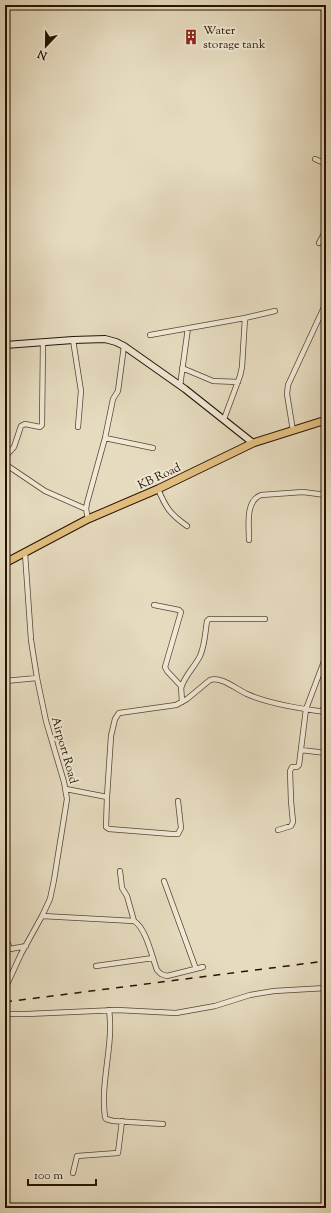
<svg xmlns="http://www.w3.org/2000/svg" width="331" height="1213" font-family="'Sorts Mill Goudy',serif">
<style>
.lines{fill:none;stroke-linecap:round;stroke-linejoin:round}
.minor-casing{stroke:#564530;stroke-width:6}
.secondary-casing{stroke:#261300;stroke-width:8}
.primary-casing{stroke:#261300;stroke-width:9}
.minor{stroke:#efe8d5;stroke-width:4.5}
.secondary{stroke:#efe8d5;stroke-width:6}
.primary{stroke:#e3be80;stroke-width:7}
.rail{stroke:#261300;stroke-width:1.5;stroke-dasharray:7 7;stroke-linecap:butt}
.labels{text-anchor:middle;stroke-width:4;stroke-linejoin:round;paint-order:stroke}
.poi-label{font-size:12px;fill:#261300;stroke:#efe8d5;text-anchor:start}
.street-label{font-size:12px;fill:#261300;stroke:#efe8d5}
</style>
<rect width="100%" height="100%" fill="#e6dbbf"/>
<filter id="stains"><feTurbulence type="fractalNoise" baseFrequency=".005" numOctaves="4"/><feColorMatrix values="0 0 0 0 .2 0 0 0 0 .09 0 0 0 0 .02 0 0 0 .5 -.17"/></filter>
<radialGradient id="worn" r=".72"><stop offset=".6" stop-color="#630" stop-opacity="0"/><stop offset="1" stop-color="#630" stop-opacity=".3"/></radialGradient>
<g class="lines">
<g class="minor-casing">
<path id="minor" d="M315,159l11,5
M319,243l7,-13
M150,335l95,-17 30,-7
M73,340l8,51 -3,36
M182,368l31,13 25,1
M180,386l8,-58
M224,419l16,-43 2,-9 3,-49
M293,431l-6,-37 1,-9 38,-82
M105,438l48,10
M5,457l9,-10 7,-21 4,-2 15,3 2,-2 1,-83
M5,464l40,27 41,18
M158,489c8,19 12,25 29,37
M88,519l-2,-10 1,-6 18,-65 8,-39 5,-8 6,-45
M249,540c0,-14 -4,-39 12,-45l42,-3 23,3
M154,605l25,5 2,2 -16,55 2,4 14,15 1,16
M5,681l32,-3
M181,688c4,-13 13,-20 19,-32 5,-11 5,-23 7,-35l2,-2h56
M322,712l4,-9
M301,750l25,3
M66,789l41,8
M178,801l3,27 -3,6h-6l-63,-5 -3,-2 1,-30 4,-61 4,-17 4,-6 57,-8 11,-6 23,-19c11,-4 26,9 37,14 22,10 55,15 79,18
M278,830l13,-4 2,-4 -2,-21 -1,-30 2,-4h5l2,-2 7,-56 20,-53
M120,871l2,17 5,8 7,25
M164,881l32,88
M42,916l92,5c12,7 18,36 23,49l4,4 6,2 36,-9
M5,937l5,12
M5,950l21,-4
M96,966l57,-8
M5,989l16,-35 21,-38 8,-17 4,-19 13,-81 -3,-17 -18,-61 -9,-43 -6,-38 -6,-87
M109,1010c5,36 -9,71 -4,107l1,2 7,2 50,3
M5,1014h22l90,-4 59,3 39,-7 35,-11 24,-4 52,-3
M5,1112l2,-8
M73,1173l4,-17 41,-3 4,-32"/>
</g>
<g class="secondary-casing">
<path id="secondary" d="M5,345l68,-5 32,-1 11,3 8,4 61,43 68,54"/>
</g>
<g class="primary-casing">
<path id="primary" d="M5,563l83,-44 70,-30 95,-46 73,-23"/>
</g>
<use href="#minor" class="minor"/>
<use href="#secondary" class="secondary"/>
<use href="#primary" class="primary"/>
<path class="rail" d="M5,1002l321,-41"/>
</g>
<defs>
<g id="building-bare" transform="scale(1.2)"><path d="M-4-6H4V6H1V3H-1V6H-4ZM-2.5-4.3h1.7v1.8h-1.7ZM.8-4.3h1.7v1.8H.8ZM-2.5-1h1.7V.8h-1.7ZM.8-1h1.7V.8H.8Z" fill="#8f2418" stroke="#efe8d5" stroke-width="2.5" paint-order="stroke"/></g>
</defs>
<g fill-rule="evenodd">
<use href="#building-bare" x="191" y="37"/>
</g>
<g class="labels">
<g class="poi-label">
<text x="203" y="34">Water<tspan x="203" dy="14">storage tank</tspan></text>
</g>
<g class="street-label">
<text transform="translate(159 476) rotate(-25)" y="4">KB Road</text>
<text transform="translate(65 750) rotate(74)" y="4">Airport Road</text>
</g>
</g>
<rect width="331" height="1213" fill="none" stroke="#e6dbbf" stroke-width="20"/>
<rect x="6" y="6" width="319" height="1201" fill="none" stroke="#261300" stroke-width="2"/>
<rect x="10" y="10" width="311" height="1193" fill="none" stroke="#261300"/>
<g transform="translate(46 46) rotate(202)" stroke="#efe8d5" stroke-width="3" paint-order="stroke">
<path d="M0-3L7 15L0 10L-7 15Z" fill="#261300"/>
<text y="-6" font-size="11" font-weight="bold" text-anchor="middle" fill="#261300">N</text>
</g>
<path d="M28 1179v6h68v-6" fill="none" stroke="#261300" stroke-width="2"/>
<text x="34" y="1179" font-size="12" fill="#261300" stroke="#efe8d5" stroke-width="3" paint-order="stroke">100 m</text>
<rect width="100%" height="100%" filter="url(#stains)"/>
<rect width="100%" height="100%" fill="url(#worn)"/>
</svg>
